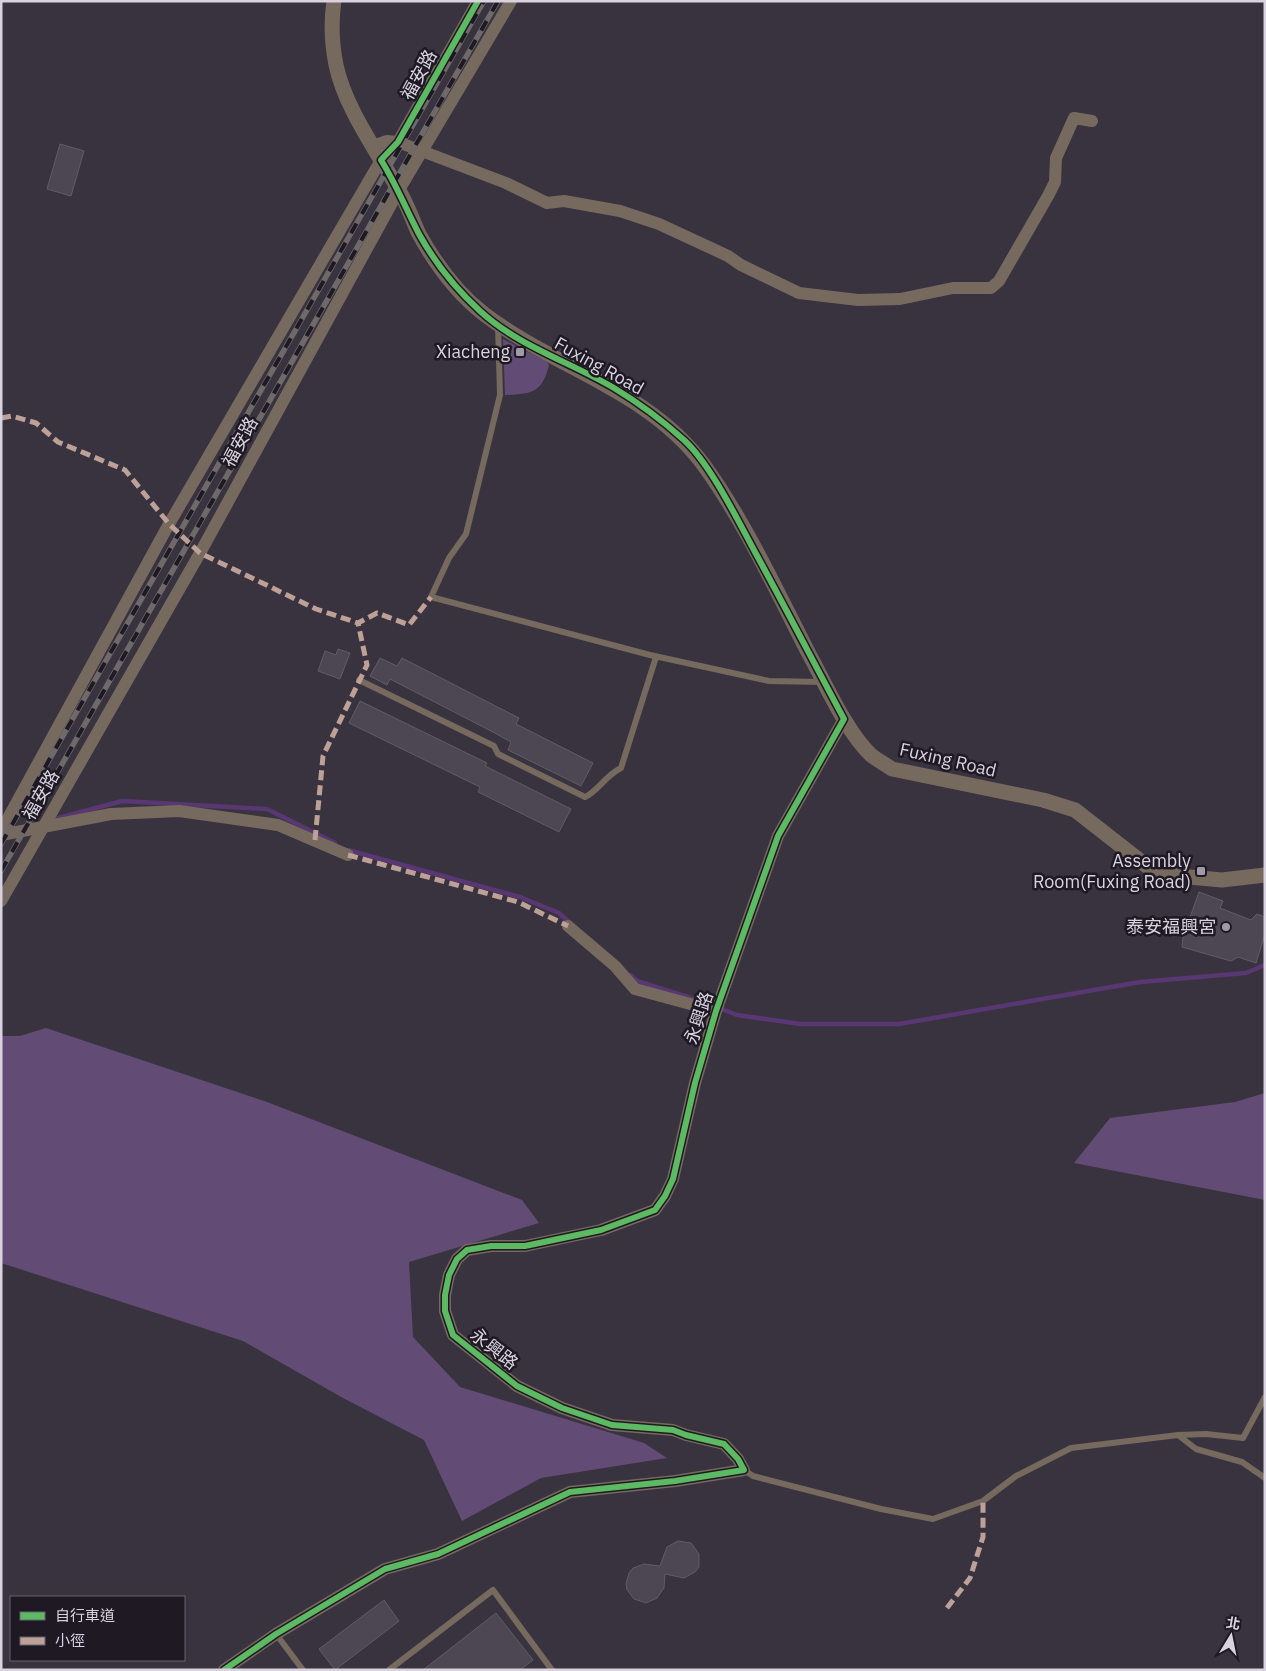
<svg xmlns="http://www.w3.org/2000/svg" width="1266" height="1671" font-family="'IBM Plex Sans','Noto Sans TC',sans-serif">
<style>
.green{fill:#624c75}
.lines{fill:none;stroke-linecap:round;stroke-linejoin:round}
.stream{stroke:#583772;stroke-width:4.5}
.building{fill:#4c4752;stroke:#605b67}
.service{stroke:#76695e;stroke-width:6}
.minor{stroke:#76695e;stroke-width:12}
.tertiary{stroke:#76695e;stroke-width:15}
.rail-casing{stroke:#70696a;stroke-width:5.5}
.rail{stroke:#1e1923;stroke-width:4;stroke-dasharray:11;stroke-linecap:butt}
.quiet{stroke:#bda197;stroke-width:5;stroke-dasharray:10 5;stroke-linecap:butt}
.cycleway-casing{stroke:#1e1923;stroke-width:9}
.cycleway{stroke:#5cba63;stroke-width:6}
.poi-dot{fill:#a19aa8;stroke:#1e1923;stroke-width:2}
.labels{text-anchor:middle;stroke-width:5;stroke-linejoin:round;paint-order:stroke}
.street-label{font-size:18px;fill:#d9d2e1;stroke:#1e1923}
.poi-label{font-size:18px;fill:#d9d2e1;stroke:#1e1923;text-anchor:end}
</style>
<rect width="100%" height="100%" fill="#39333f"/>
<path class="green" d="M503,339l44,23 2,3c-7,28 -17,29 -44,30z
M46,1028l221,74 255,98 17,23 -130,39 4,75 47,50 184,56 23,15 -126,20 -79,43 -38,-81 -81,-42 -100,-57 -242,-78v-227h19z
M1265,1093v107l-191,-37 36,-45 125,-16z"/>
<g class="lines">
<path class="stream" d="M51,820l71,-19 145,8 68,34
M348,850l172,47 39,16 11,10
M631,975l6,6 70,22
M719,1008l18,7 63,9h99l241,-42 106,-9 19,-8"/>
</g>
<path class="building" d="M60,144l24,7 -13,45 -24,-7z
M338,649l12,4 -10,26 -22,-8 7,-20 11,4z
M380,658l17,8 5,-8 117,60 -3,6 77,39 -12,23 -73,-36 3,-8 -20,-11 -101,-52 -3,6 -17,-9z
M360,701l127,62 -2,3 86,43 -12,23 -81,-40 2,-5 -131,-64z
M1199,892l24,9 -3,7 31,12 6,-6 8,3v17l-9,29 -18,-6 -7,4 -49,-14 1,-10z
M678,1541l13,2 8,11v13l-4,5 -11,6 -19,-4 -1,14 -7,10 -11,5 -12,-4 -7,-9 -1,-6 3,-11 4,-5 11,-4 16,2 7,-19z
M384,1600l15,21 -64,49 -16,-21z
M496,1613l37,47 -13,10h-97z"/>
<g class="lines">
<path class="service" d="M498,325l2,70 -34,139 -17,24 -18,39 219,58 119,26 54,1
M359,680l135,66 4,8 87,43c13,-6 20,-21 36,-29l35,-111
M1178,1435l18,14 46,13 23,16
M744,1470l9,6 128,33 52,10 50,-18 33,-25 55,-28 107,-13 28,-1 37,4 22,-41
M276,1634l27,36
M389,1670l104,-80 59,80"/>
<path class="minor" d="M373,146l14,-5 11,1 108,41 41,20 17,-2 56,10 39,13 69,32 13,9 58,28 59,7 42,-1 53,-11h38l8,-7 49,-85 7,-14 1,-24 18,-40 18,3
M1,831l168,-307 212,-364 17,-18 80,-141
M1,835l110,-21 68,-3 99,14 70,30
M1,901l199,-348 199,-363 112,-189
M568,926l47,40 20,23 81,22
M224,1670l52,-36 109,-65 53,-15 132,-62 105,-11 69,-11 -6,-11 -14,-15 -38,-9 -13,-5 -61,-5 -50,-17 -45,-22 -64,-51 -8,-24v-16l4,-20 8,-16 10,-9 24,-4h34l76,-16 54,-20 10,-14 8,-17 22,-96 21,-72 62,-175 66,-117"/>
<path class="tertiary" d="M334,1c-3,20 -2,44 2,64 9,43 41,86 62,124 9,14 14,30 21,45 16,29 39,60 65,80 71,54 164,76 219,150 41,56 74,128 106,190 16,29 38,79 62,101 6,5 14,9 21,14l151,31 32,10 82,64 65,6 43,-5"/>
<g class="rail-casing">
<path id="rail" d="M1,844l483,-843
M1,871l497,-870"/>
</g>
<use href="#rail" class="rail"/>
<path class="quiet" d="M1,418l11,-2 24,7 22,19 67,28 44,54 31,29 116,56 42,14 19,-10 32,12 22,-28
M315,840l8,-84 44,-91 -9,-42
M348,855l170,47 50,24
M947,1608l23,-30 13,-41v-36"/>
<g class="cycleway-casing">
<path id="cycleway" d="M224,1670l52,-36 109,-65 53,-15 132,-62 105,-11 69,-11 -6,-11 -14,-15 -38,-9 -13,-5 -61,-5 -50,-17 -45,-22 -64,-51 -8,-24v-16l4,-20 8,-16 10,-9 24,-4h34l76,-16 54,-20 10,-14 8,-17 22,-96 21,-72 62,-175 66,-117c-30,-56 -59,-112 -89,-167 -18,-33 -44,-87 -71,-112 -21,-19 -45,-37 -70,-52 -44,-26 -96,-42 -134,-77 -24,-22 -45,-48 -61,-77 -13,-25 -23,-50 -38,-74l17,-18 80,-141"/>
</g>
<use href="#cycleway" class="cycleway"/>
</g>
<g class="poi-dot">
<rect x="515" y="347" width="10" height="10" rx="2.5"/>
<rect x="1196" y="866" width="10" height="10" rx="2.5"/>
<circle cx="1226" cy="927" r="5"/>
</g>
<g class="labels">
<g class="street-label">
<text transform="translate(419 75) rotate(-61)" y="6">福安路</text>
<text transform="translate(599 366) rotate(29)" y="6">Fuxing Road</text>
<text transform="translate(240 442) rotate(-61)" y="6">福安路</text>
<text transform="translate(948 760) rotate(13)" y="6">Fuxing Road</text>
<text transform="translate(41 795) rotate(-60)" y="6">福安路</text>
<text transform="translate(699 1018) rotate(-72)" y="6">永興路</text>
<text transform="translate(494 1349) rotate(38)" y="6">永興路</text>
</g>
<g class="poi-label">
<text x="510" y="358">Xiacheng</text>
<text x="1191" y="867">Assembly<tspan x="1191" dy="21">Room(Fuxing Road)</tspan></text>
<text x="1216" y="933">泰安福興宮</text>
</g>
</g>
<rect width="1266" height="1671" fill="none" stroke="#d9d2e1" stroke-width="5"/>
<rect x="10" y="1596" width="175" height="65" fill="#1e1923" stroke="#69636f"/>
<rect x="20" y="1612" width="25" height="8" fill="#5cba63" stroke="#69636f"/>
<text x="55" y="1621" font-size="15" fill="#d9d2e1">自行車道</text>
<rect x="20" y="1637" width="25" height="8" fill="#bda197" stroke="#69636f"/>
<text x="55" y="1646" font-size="15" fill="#d9d2e1">小徑</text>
<g transform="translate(1231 1636) rotate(10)" stroke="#1e1923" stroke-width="4" paint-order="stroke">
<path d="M0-4L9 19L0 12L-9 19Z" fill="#d9d2e1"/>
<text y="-8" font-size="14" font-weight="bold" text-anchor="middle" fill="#d9d2e1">北</text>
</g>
</svg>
